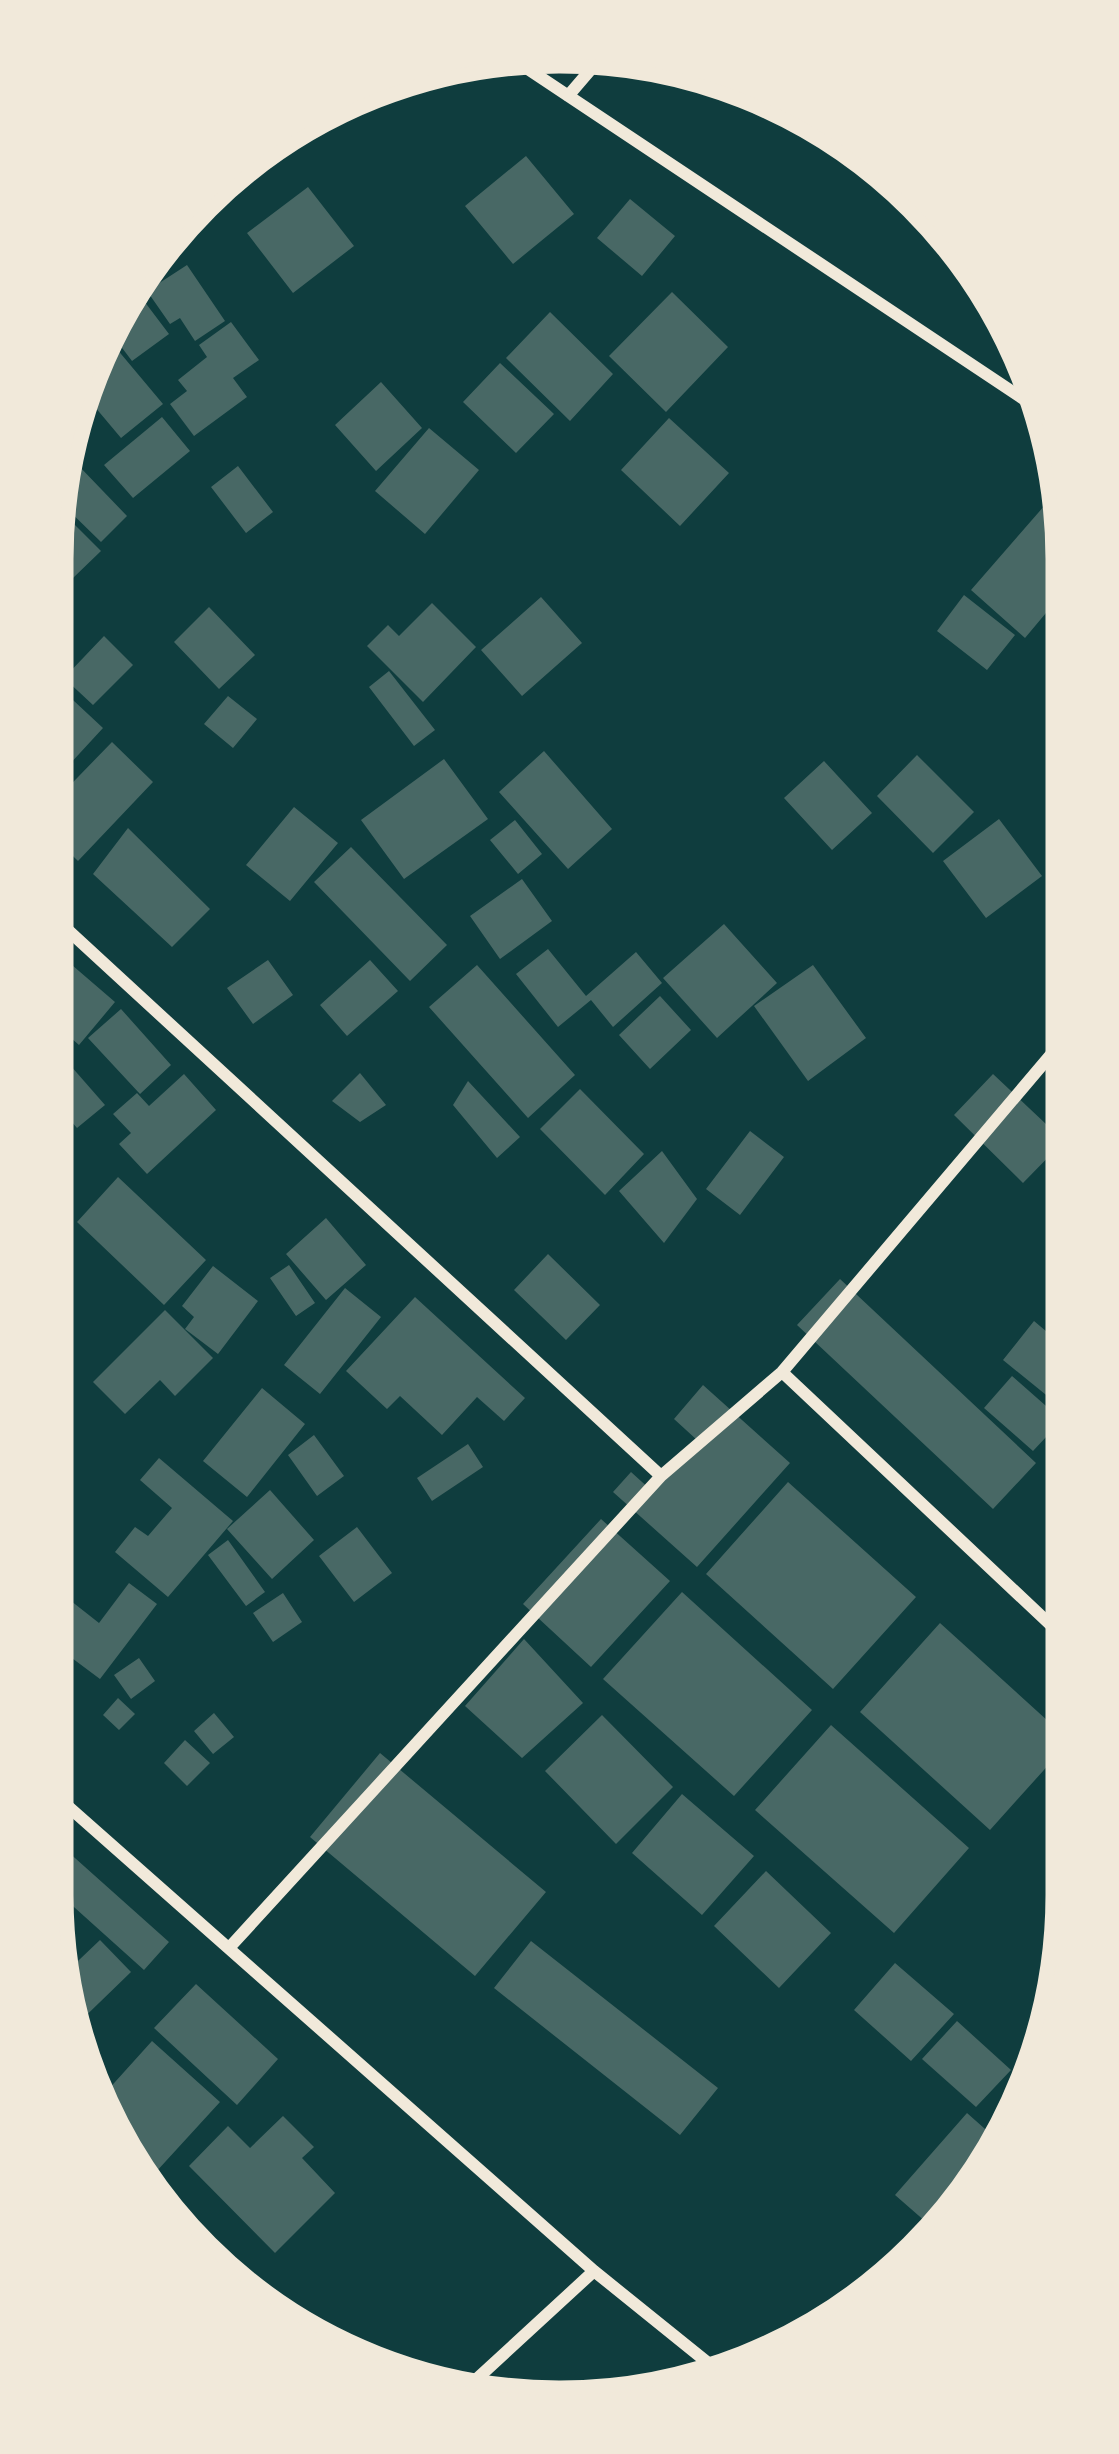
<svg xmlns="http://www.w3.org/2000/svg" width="1119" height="2454" font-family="Overpass,sans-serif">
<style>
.building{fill:#486865}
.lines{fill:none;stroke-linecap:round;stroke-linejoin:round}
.minor{stroke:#f1e9da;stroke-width:12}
.rim{fill:none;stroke:#f1e9da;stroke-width:15}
</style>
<rect width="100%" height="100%" fill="#0f3d3e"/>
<path class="building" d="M526,156l48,58 -61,50 -48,-58z
M308,187l46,59 -61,47 -46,-60z
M630,199l45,37 -33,40 -45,-38z
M187,265l38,56 -30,20 -15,-23 -10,6 -23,-33z
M672,292l56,55 -62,65 -57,-56z
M141,297l28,37 -37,27 -25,-33 9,-12z
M550,312l63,62 -43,47 -64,-63z
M231,322l28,38 -26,18 14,19 -53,39 -24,-32 17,-13 -9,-11 29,-23 -8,-12z
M111,342l52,62 -42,34 -42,-50 5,-24z
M500,363l54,51 -38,39 -53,-51z
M381,382l41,46 -46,43 -41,-46z
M162,417l28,34 -57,47 -29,-33z
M669,418l60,55 -49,53 -59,-56z
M429,428l50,42 -54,64 -50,-43z
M77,464l50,52 -26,26 -44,-43 4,-18z
M238,466l35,46 -27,21 -35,-46z
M1045,505l25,22v96l-19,-16 -26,31 -54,-48z
M74,524l27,27 -56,54 2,-57z
M964,595l51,40 -28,35 -50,-39z
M541,597l41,46 -60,53 -41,-46z
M432,603l44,44 -53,55 -56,-56 21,-21 11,11z
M209,607l46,48 -36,34 -45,-47z
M104,636l29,29 -40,40 -29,-27z
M389,671l46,59 -21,16 -45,-59z
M59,687l44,41 -58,63v-36l11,-11 -11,-10v-32z
M228,696l29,23 -24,29 -29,-24z
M112,742l41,40 -75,79 -33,-32v-18z
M544,751l68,78 -44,40 -69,-77z
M917,755l57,57 -41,41 -56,-57z
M444,759l44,60 -84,60 -43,-59z
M824,761l48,52 -40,37 -48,-52z
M294,807l44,36 -48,58 -44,-36z
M999,819l43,57 -56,42 -43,-57z
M515,820l27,34 -24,20 -28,-34z
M128,828l82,81 -38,38 -79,-73z
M351,847l96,98 -37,36 -96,-99z
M522,879l30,42 -52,38 -30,-43z
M724,924l53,59 -60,55 -54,-60z
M548,949l38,47 50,-44 26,31 -49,44 -22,-27 -33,27 -42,-53z
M58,953l57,49 -36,43 -34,-30v-46z
M268,960l25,35 -40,29 -26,-36z
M370,960l28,31 -51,45 -27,-31z
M477,965l98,110 -47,43 -99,-111z
M813,965l53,73 -58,43 -54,-75z
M660,996l31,34 -41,39 -31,-34z
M121,1009l50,56 -31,29 -52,-56z
M45,1023l27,28 -27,27z
M70,1065l35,40 -28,23 -32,-37v-4z
M360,1073l26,32 -26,17 -28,-21z
M184,1074l32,36 -69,64 -28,-30 12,-11 -18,-19 24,-21 12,13z
M993,1074l71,67 -41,42 -69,-68z
M468,1081l52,56 -23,21 -44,-53z
M580,1089l64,65 -39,41 -65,-66z
M750,1131l34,26 -44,58 -34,-26z
M662,1151l35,48 -33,44 -45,-52z
M118,1177l88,83 -42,45 -87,-83z
M326,1218l40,47 -40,35 -40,-46z
M548,1254l52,51 -34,35 -52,-50z
M289,1265l26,38 -19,13 -26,-38z
M213,1266l45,35 -40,53 -33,-25 9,-12 -12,-11z
M840,1279l196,184 -43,46 -196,-184z
M345,1288l36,29 -61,77 -36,-29z
M415,1297l110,101 -21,23 -27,-24 -35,38 -42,-39 -13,13 -41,-38z
M165,1310l48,48 -38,38 -15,-16 -35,34 -32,-32z
M1034,1321l25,21 13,-16v90l-69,-56z
M1012,1376l50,44 -29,31 -49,-43z
M703,1385l87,78 -93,104 -84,-75 18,-20 21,19 45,-51 -23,-21z
M262,1388l43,36 -58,73 -44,-36z
M314,1435l30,41 -27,20 -29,-41z
M468,1444l15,23 -51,34 -15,-23z
M159,1458l74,63 -65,76 -53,-45 20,-25 13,9 24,-28 -32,-28z
M788,1482l128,115 -83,92 -127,-115z
M1073,1484v54l-27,-27z
M270,1490l44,50 -42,39 -45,-50z
M601,1519l69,62 -79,86 -68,-63z
M357,1527l35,46 -38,29 -35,-46z
M228,1540l37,52 -19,14 -38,-51z
M129,1583l28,21 -57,75 -55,-41v-13l21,-28 33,26z
M682,1592l130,118 -78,86 -131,-117z
M283,1593l19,29 -29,20 -20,-29z
M940,1623l130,118 -80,89 -130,-118z
M524,1639l59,64 -61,55 -57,-52z
M139,1658l16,23 -24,18 -17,-24z
M118,1698l17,16 -16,16 -16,-15z
M214,1713l20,24 -21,17 -19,-23z
M602,1715l71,72 -57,57 -71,-73z
M831,1725l138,123 -75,85 -139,-123z
M185,1740l25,23 -23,23 -23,-23z
M380,1753l166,139 -71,84 -165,-139z
M682,1794l72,62 -52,59 -70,-62z
M66,1850l103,92 -25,28 -99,-89v-8z
M766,1871l65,62 -52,55 -65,-62z
M100,1940l31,32 -63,61 -9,-54z
M531,1941l187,147 -38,47 -186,-147z
M895,1963l59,51 -43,47 -57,-51z
M196,1984l82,75 -41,46 -83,-77z
M957,2021l54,49 -35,37 -54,-48z
M152,2041l68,61 -76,83 -47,-83z
M967,2113l35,31 -60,92 -47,-41z
M283,2116l31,31 -12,11 33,35 -60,60 -86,-87 39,-40 22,22z"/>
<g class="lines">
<path class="minor" d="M507,55l542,361
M568,96l36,-42
M45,909l616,567
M782,1372l291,274
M45,1786l549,485 129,104
M229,1948l432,-472 121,-104 289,-341
M456,2398l138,-127"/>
</g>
<path d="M0 0H1119V2454H0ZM559 66H560A493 493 0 0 1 1053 559V1895A493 493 0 0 1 560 2388H559A493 493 0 0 1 66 1895V559A493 493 0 0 1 559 66Z" fill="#f1e9da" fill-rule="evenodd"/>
<path class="rim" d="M559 66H560A493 493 0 0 1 1053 559V1895A493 493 0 0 1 560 2388H559A493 493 0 0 1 66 1895V559A493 493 0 0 1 559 66Z"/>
</svg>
